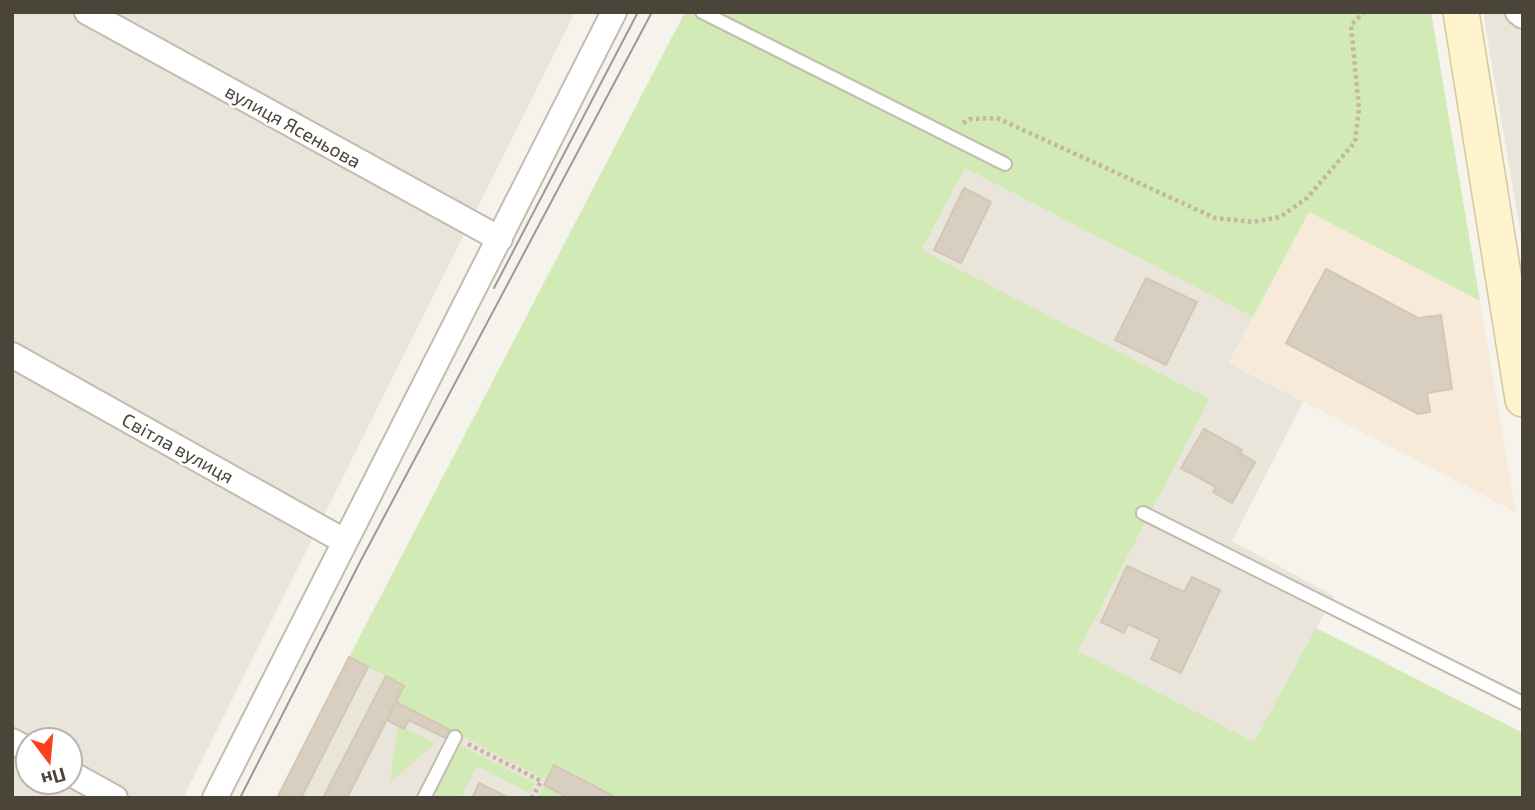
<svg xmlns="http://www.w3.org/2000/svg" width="1535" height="810" font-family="'Exo 2',sans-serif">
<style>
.residential{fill:#eae5da;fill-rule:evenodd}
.commercial{fill:#f7ead8}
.green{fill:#d2eab5}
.building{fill:#d8cfc1;stroke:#d3c7b4;stroke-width:2}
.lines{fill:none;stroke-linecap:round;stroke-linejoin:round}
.service-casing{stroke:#c2bbae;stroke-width:16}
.minor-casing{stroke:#c2bbae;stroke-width:28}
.secondary-casing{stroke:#d6c79b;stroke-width:38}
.path{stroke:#c4b79f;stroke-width:4.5;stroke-dasharray:3.5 3.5;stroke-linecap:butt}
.service{stroke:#fff;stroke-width:12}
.minor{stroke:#fff;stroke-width:24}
.secondary{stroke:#fff3cd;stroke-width:35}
.tram{stroke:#9a9a9a;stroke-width:2}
.labels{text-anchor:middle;stroke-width:5;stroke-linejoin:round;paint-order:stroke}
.street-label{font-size:19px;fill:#4b4439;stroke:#fff}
</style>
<rect width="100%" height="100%" fill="#f6f3ec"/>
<path class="residential" d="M12,12h563l-392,786h-171zM28,740h42v42h-42z
M1483,12h40v236z
M965,168l288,149 -24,46 74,39 -71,139 102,55 -80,147 -176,-92 132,-252 -288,-148z
M349,657l271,141h-343z"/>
<path class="commercial" d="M1309,212l171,89 36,211 -287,-149z"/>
<path class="green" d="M685,12h746l49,289 -171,-89 -56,105 -288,-149 -43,82 288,149 -132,252 176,91 62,-114 207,105v65h-903l-65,-34 -9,16 -150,-78 8,-16 -55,-29z
M398,724l37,19 -45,40z
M459,745l76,38 -5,10 -53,-27 -16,32h-30z
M544,785l25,13h-32z"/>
<path class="building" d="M964,188l27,14 -30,61 -27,-13z
M1326,269l92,49 23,-3 11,74 -25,4 3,19 -12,2 -132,-71z
M1146,278l51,24 -31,63 -51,-25z
M1204,429l38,21 -2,3 15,9 -23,41 -19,-11 3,-5 -35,-19z
M1127,566l57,26 8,-15 28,13 -39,83 -30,-14 9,-20 -32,-15 -4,9 -23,-11z
M349,657l19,10 -67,131h-24z
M386,676l18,10 -57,112h-24z
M396,702l56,29 -5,8 -38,-19 -5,9 -17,-9z
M554,765l63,33h-48l-25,-13z
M479,783l30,15h-37z"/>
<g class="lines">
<g class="service-casing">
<path id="service" d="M702,12l303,152
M1143,513l380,190
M424,798l31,-61"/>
</g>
<g class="minor-casing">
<path id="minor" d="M87,12l413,227
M1518,12l5,4
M12,355l332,186
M12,741l16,9
M70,773l45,25
M215,798c132,-263 267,-524 399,-786"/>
</g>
<g class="secondary-casing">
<path id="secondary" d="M1461,12l62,387"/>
</g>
<path class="path" d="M963,123l7,-4 27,-1 218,100 38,4 27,-5 27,-19 48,-56 4,-33 -8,-84 13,-13
M468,744l73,37 -9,17"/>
<use href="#service" class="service"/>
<use href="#minor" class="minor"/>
<use href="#secondary" class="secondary"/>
<path class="tram" d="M494,288l144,-276
M240,798l119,-234 293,-552"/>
</g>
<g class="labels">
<g class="street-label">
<text transform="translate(293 126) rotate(29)" y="7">вулиця Ясеньова</text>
<text transform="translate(178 448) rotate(29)" y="7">Світла вулиця</text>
</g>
</g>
<rect width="1535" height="810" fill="none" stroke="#4b4439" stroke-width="28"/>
<g transform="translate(49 761) rotate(164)"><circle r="33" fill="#ffffff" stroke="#b7b4b0" stroke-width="2"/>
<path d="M0-5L12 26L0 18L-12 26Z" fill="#fc3f1d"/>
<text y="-10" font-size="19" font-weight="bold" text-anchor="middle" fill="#4b4439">Пн</text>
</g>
</svg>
